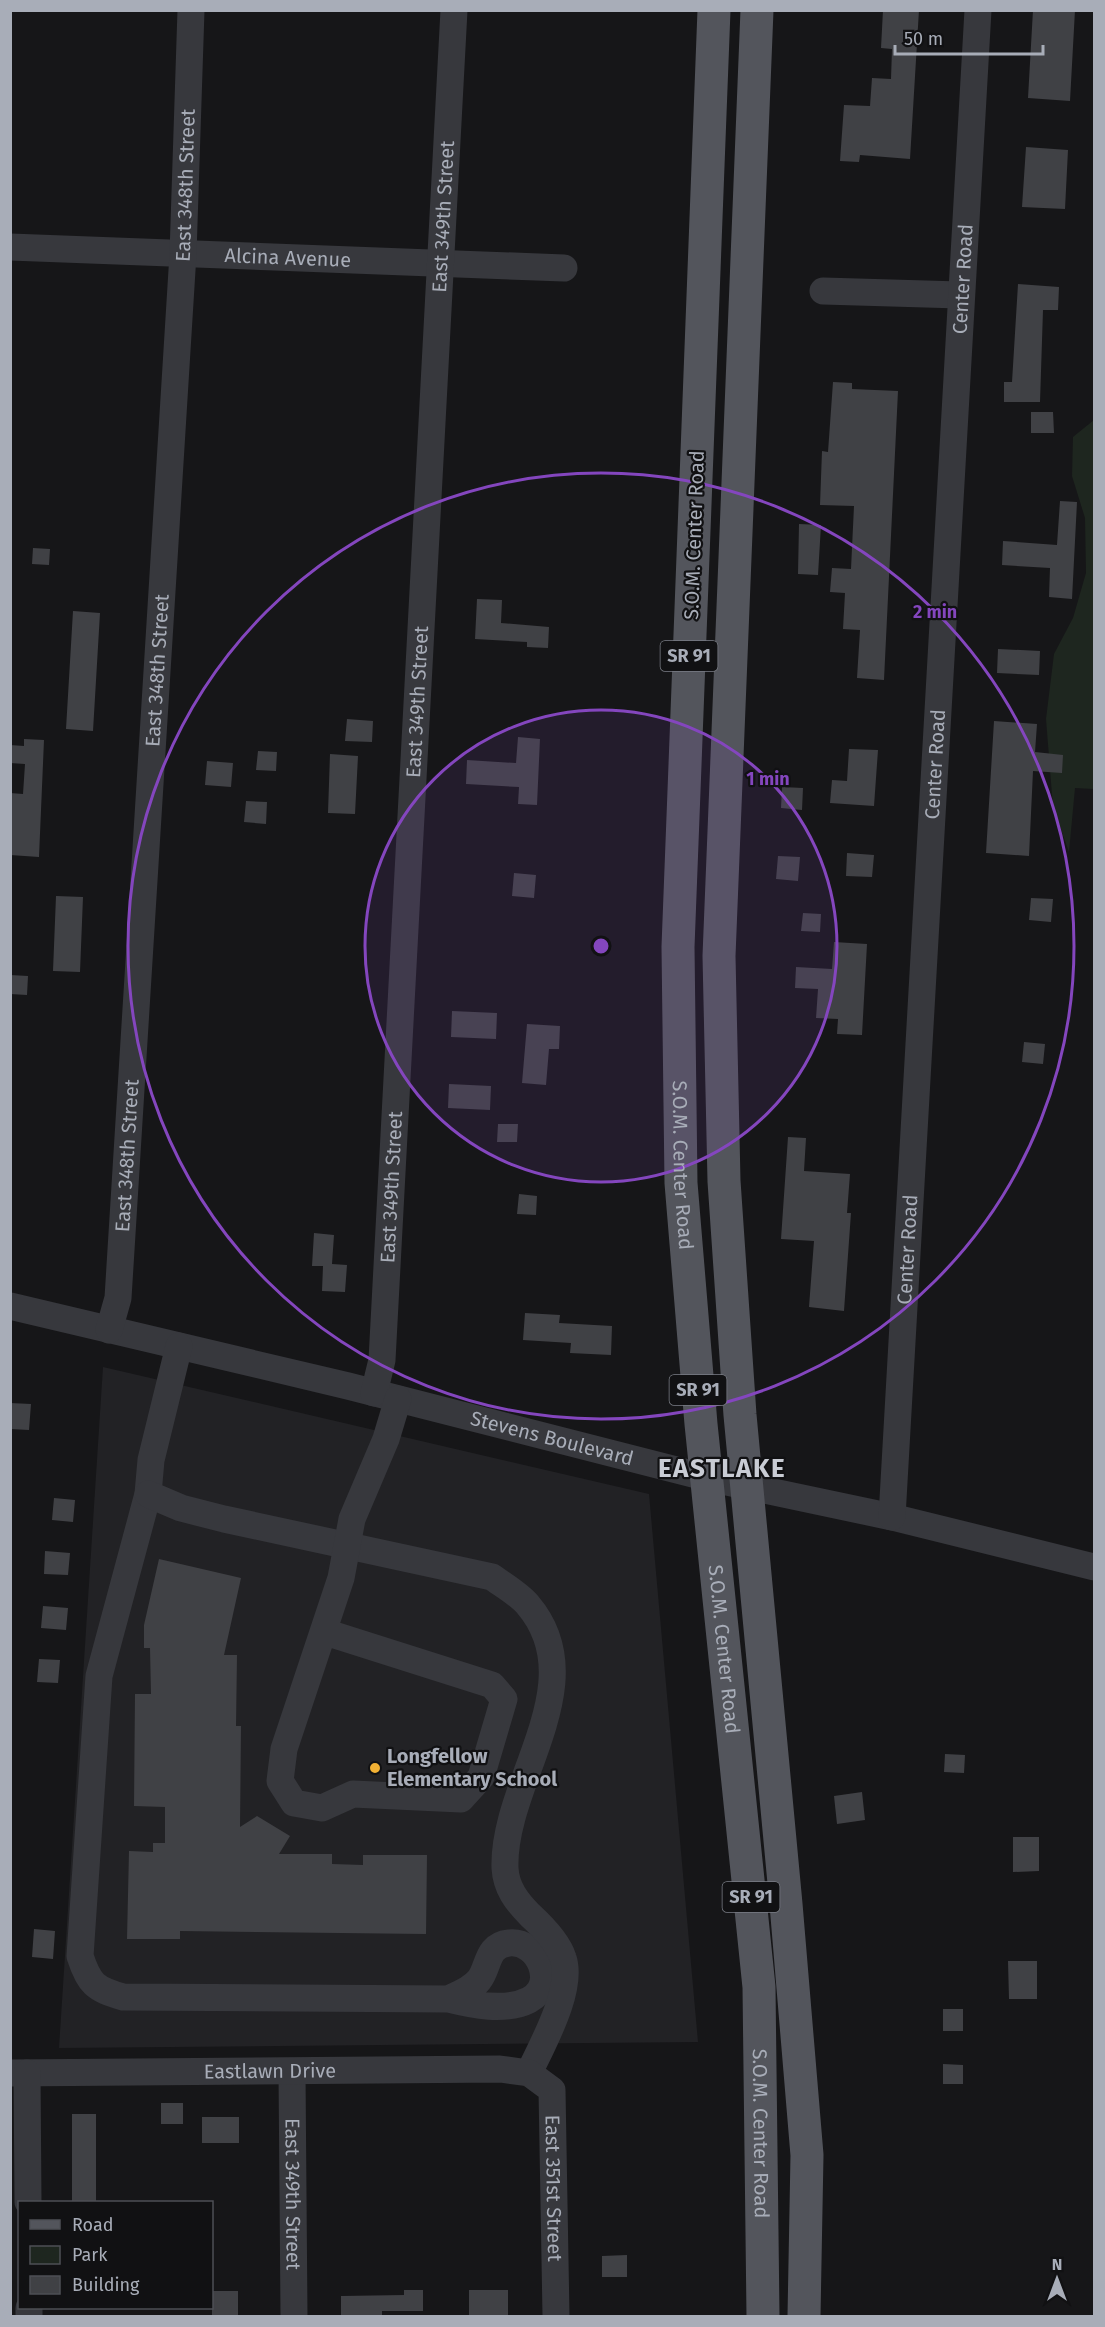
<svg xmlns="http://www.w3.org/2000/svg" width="1105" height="2327" font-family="'Fira Sans',sans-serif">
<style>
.built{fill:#222225}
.green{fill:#1e261f}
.building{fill:#404145}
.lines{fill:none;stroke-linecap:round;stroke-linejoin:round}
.minor{stroke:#37383d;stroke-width:27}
.major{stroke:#53555c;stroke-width:33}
.ring{fill:none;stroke:#8446be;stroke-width:3}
.poi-dot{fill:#f2b134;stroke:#111113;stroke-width:2}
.labels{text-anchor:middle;stroke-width:4.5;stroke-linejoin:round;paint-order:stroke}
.shield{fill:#111113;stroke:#7b7e86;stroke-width:1.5}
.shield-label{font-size:18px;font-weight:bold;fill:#a8adb8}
.street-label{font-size:20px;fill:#a8adb8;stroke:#111113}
.poi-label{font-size:20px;font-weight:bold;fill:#a8adb8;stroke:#111113;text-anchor:start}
.district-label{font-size:26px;font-weight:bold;letter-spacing:1.5px;fill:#c9ccd4;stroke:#111113}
.centre{fill:#8446be;stroke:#111113;stroke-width:3}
.ring-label{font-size:18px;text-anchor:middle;font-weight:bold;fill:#8446be;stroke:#111113;stroke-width:4.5;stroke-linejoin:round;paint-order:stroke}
</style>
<rect width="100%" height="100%" fill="#161618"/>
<path class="built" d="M103,1367l546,127 49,548 -639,6z"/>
<path class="green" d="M1094,420v369l-19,-1 -6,64 -16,-45 -7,-88 8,-65 19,-36 13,-45 -1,-55 -13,-42 1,-39z"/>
<path class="building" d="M883,10h36l-9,149 -50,-4 -1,7 -19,-1 4,-56 26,1 2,-28 19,1 1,-30 -11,-1z
M1033,10h42l-5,91 -42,-3z
M1026,147l42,3 -3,59 -43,-2z
M1018,284l41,3 -1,23h-15l-3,92h-36v-20h8z
M833,382l19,1v6l46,2 -14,289 -27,-2 3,-48 -17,-1 2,-36 -15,-1 2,-24 19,1 3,-63 -34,-1 2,-54 6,1z
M1031,412h22l1,21h-23z
M1060,501l17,1 -5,97 -23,-2 1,-29 -48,-3 1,-24 54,4z
M799,524l22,1 -3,50 -20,-1z
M33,548l17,1 -1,16 -17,-1z
M477,599l25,1 -1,23 48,4 -1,21 -21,-1v-5l-52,-3z
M73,611l27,2 -7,118 -27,-2z
M998,649l42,2 -1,24 -42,-2z
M347,719l26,2 -1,21 -27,-1z
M994,721l43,3 -2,28 28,3 -1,18 -29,-2 -4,85 -43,-3z
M518,737l22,2 -3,66 -19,-1 1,-17 -53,-3 1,-24 49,3z
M24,739l20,1 -5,117 -29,-2v-62l13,1 2,-30 -15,-1v-18l14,1z
M849,749l29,1 -4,56 -44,-3 2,-23 15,1z
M258,751l19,1 -1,19 -20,-1z
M330,754l28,2 -3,58 -27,-1z
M207,761l26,2 -2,24 -26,-2z
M782,787l21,1 -1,22 -21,-2z
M246,801l21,1 -1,22 -22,-2z
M847,853l27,2 -2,22 -26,-1z
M778,856l22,1 -2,24 -22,-2z
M514,873l22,2 -2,23 -22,-2z
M56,896l27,1 -3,75 -27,-1z
M1031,898l22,1 -2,23 -22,-2z
M803,913l18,1 -1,18 -19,-1z
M834,942l33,2 -5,91 -25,-1 1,-15 -22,-1 2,-29 -23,-1 1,-21 36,2z
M10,975l18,1 -1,19 -17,-1z
M452,1011l45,2 -1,26 -45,-2z
M527,1024l33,2 -1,23h-10l-3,36 -24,-2z
M1024,1042l21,2 -2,20 -21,-2z
M449,1084l42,2 -1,24 -42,-2z
M498,1124h20l-1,18h-20z
M788,1137l18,1 -2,33 46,3 -3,39h4l-7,98 -35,-4 5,-66 -33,-2z
M519,1194l18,2 -1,19 -19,-1z
M314,1233l20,2 -2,29 15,1 -2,27 -23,-1 1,-25h-11z
M525,1313l35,2 -1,8 53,3 -1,29 -41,-2 1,-10 -48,-3z
M10,1403l21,1 -2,26 -19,-1z
M54,1498l21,2 -2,22 -21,-2z
M45,1551l25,2 -2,22 -24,-1z
M159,1559l82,19 -17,77h13l-1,71h5l-1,101 17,-11 33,20 -11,18h53v10l31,1v-10h64l-1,79 -246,-3v8h-53l2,-88 24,1v-9h12v-36l-31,-1 1,-112h16l-1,-46h-6v-23z
M43,1606l25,2 -2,22 -25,-2z
M39,1659l21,1 -2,23 -21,-1z
M945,1754l20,1 -1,18 -20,-1z
M862,1792l3,28 -28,4 -3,-28z
M1013,1837h26v34l-26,1z
M34,1929l21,2 -2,28 -21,-2z
M1008,1961h29v38h-28z
M943,2009h20v22h-20z
M943,2064l20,1v19h-20z
M161,2103h22v21h-22z
M72,2114h24v88h-24z
M202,2117h37v26h-37z
M627,2255v22h-25v-21z
M404,2290h19v21h-41v5h-41v-20l63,-1z
M469,2290h39v26h-39z
M212,2291h26v25h-26z"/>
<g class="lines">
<g class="minor">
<path id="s1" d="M10,247l554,21"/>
<path d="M823,291l137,4"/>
<path id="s2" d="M10,1306l338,80 360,92 184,39 202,50"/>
<path id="s3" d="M109,1330l9,-32 65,-1044 8,-244"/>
<path d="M179,1346l-28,114 -3,34 -49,182 -19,280c9,28 15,33 43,41l325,2c24,6 58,13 81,1 29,-15 10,-60 -20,-57 -23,2 -20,25 -30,37 -8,10 -20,14 -31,19"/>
<path id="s4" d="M374,1393l8,-33 72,-1350"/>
<path d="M148,1494l33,14 43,11 268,58c11,8 27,17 36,28 67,79 -26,177 -23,263 1,20 12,34 25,47 12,11 28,27 33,43 11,31 -21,87 -34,115"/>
<path id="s5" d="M892,1517l86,-1507"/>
<path d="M325,1632l167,53 12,14 -23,78 -20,22 -108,-5 -31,14 -28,-5 -14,-22 4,-32 57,-171 11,-59 34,-80 12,-40"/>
<path id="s6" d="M292,2072l2,244"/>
<path id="s7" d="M10,2073l490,-4 29,4 23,17 4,226"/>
<path d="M27,2073l1,129"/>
<path d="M29,2308v8"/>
</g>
<g class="major">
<path id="s8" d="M714,10l-36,937 3,236 20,241 58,563 4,329"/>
<path d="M757,10l-38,946 5,225 16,234 46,489 21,251 -3,161"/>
</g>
</g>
<circle cx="601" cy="946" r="236" fill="#8446be" fill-opacity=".12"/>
<g class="ring">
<circle cx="601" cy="946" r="236"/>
<circle cx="601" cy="946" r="473"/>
</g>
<circle class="poi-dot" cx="375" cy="1768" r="6"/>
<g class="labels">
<g class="shield">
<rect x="660.5" y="641" width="57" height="30" rx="4.5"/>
<rect x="669.5" y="1375" width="57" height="30" rx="4.5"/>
<rect x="722.5" y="1882" width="57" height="30" rx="4.5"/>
</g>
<g class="shield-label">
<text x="689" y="662">SR 91</text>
<text x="698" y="1396">SR 91</text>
<text x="751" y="1903">SR 91</text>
</g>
<g class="street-label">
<text dy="7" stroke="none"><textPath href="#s3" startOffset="1148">East 348th Street</textPath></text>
<text dy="7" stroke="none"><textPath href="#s4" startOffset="1179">East 349th Street</textPath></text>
<text dy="7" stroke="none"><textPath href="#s1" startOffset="278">Alcina Avenue</textPath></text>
<text dy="7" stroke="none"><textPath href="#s5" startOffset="1240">Center Road</textPath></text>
<text transform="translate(694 535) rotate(-88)" y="7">S.O.M. Center Road</text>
<text dy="7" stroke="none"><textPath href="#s3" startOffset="662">East 348th Street</textPath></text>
<text dy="7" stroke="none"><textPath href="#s4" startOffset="693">East 349th Street</textPath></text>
<text dy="7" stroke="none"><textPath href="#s5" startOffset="754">Center Road</textPath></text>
<text dy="7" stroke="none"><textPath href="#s3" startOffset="176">East 348th Street</textPath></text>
<text dy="7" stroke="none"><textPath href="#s8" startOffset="1156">S.O.M. Center Road</textPath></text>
<text dy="7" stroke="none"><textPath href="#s4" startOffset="207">East 349th Street</textPath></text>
<text dy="7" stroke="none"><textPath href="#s5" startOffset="268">Center Road</textPath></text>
<text dy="7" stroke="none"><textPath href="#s2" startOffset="558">Stevens Boulevard</textPath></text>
<text dy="7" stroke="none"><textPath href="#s8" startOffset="1642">S.O.M. Center Road</textPath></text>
<text dy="7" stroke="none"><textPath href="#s7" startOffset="260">Eastlawn Drive</textPath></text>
<text dy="7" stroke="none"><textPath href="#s8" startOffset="2128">S.O.M. Center Road</textPath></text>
<text dy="7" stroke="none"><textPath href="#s7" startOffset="646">East 351st Street</textPath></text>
<text dy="7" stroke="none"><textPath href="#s6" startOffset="122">East 349th Street</textPath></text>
</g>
<g class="poi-label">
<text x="387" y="1763">Longfellow<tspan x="387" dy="23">Elementary School</tspan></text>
</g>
<g class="district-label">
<text x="722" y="1477">EASTLAKE</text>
</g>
</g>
<circle cx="601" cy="946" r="9" class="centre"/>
<g class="ring-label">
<text x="935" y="618">2 min</text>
<text x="768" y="785">1 min</text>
</g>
<rect width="1105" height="2327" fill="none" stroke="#a8adb8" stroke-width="24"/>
<rect x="18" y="2201" width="195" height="108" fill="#111113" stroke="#4d4f55" stroke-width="1.5"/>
<rect x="30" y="2220" width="30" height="9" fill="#53555c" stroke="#4d4f55" stroke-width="1.5"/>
<text x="72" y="2231" font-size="18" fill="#a8adb8">Road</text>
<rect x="30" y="2246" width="30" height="18" fill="#1e261f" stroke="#4d4f55" stroke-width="1.5"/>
<text x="72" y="2261" font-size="18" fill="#a8adb8">Park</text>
<rect x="30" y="2276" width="30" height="18" fill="#404145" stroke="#4d4f55" stroke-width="1.5"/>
<text x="72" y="2291" font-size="18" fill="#a8adb8">Building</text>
<g transform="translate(1057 2279)" stroke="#111113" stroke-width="4.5" paint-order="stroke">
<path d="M0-4.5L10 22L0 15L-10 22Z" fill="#a8adb8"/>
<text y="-9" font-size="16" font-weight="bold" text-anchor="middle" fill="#a8adb8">N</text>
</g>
<path d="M895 45v9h148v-9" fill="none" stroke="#a8adb8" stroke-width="3"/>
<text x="904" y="45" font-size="18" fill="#a8adb8" stroke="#111113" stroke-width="4.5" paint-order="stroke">50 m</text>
</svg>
